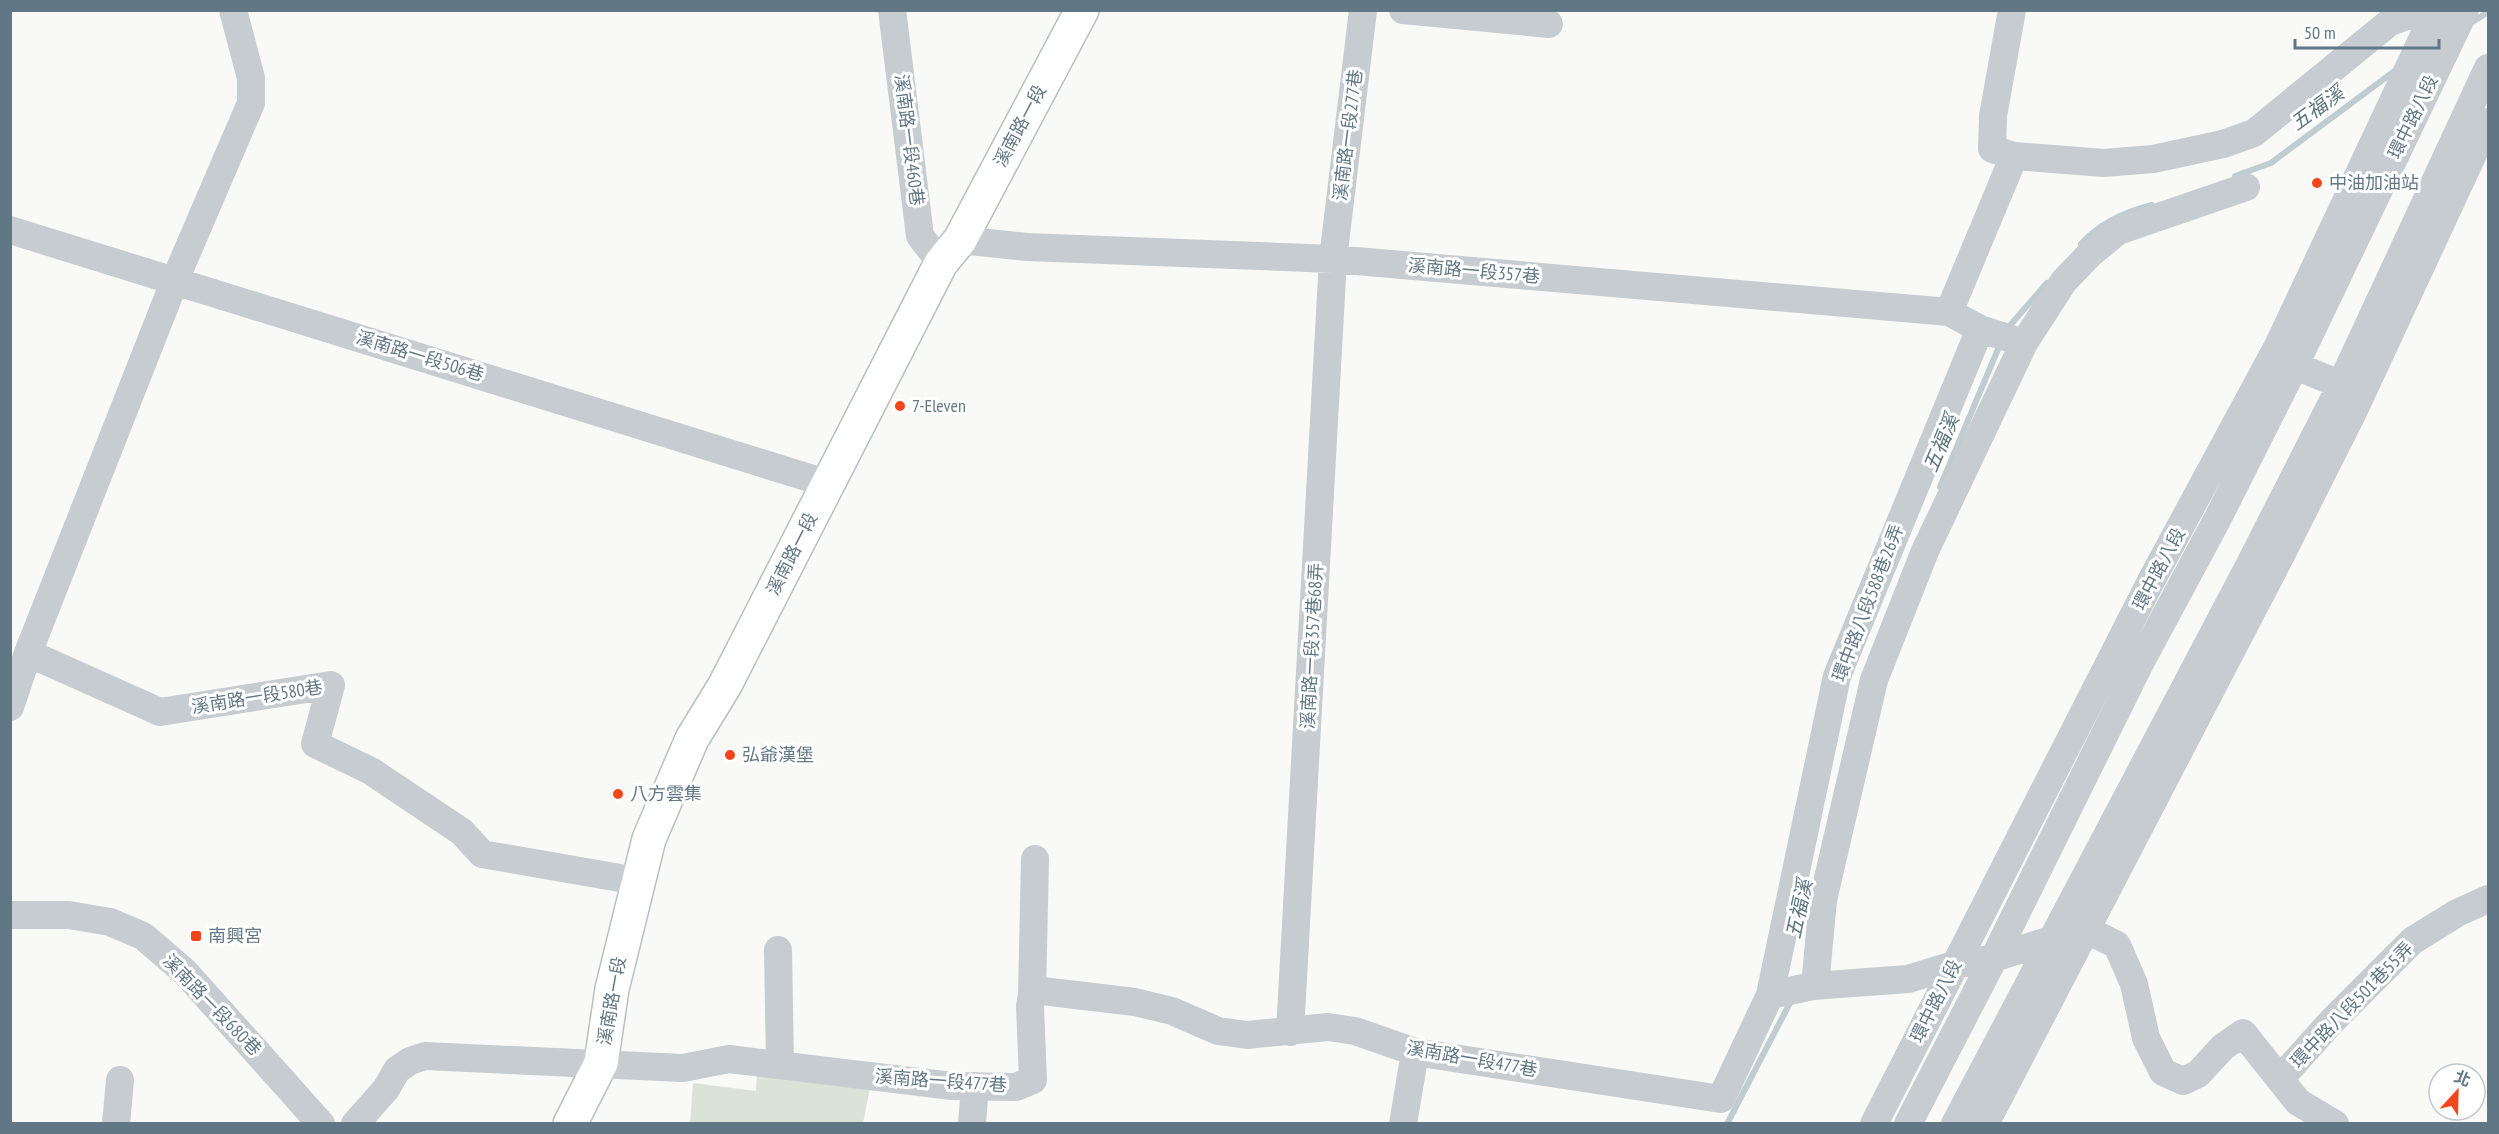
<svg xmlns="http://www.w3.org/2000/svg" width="2499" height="1134" font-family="'PT Sans Narrow','Noto Sans TC',sans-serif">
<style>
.green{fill:#dbe2d7}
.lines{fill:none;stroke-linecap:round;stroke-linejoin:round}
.stream{stroke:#bfccd0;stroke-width:6}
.major-casing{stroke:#b9bfc2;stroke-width:36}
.minor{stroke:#c6cccf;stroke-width:28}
.major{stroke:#fff;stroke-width:33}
.poi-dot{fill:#f5451b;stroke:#fff;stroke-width:2}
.labels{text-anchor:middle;stroke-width:6;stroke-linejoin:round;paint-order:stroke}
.street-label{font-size:18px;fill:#617785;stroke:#fff}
.poi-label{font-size:18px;fill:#617785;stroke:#fff;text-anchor:start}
.water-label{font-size:20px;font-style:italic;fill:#5c767e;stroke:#fff}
</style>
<rect width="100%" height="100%" fill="#f9f9f7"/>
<path class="green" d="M757,1071l113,17 -7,35 -173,1 3,-41 63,8z"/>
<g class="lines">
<path class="stream" d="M2471,23l17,-11
M2235,176l36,-13 125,-93
M2081,244c19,-21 43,-32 71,-39
M2006,330l41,-47
M1940,487l61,-145
M1727,1124l65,-125"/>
<g class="major-casing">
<path id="major" d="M570,1124l31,-61 11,-74 37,-150 43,-100 33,-54 216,-422 19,-23 122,-230"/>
</g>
<path class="minor" d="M892,10l28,226 21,27
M1403,10l146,14
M2014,156l90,7 49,-4 70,-15 31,-11 136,-111 19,-7 23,5
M10,230l819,254
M960,240l67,7 306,12 616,53 31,17 44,14
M1949,312l65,-156 -22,-7 1,-33 19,-106
M2277,358l81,34
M28,653l132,59 171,-27 -16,59 56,27 91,61 20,22 155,27
M10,707l18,-54 147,-373 76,-177v-25l-18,-68
M10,915h59l41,7 33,14 42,36 136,152
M778,950l2,115
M1815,986l8,-86 51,-220 51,-129 99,-208 40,-62 26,-27 28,-23 128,-44
M1032,995l3,-136
M1770,995l67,-319 143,-347
M1290,1032l43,-773 30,-249
M2280,1079l52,-58 80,-80 45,-28 31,-14
M116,1124l4,-44
M355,1124l31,-35 11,-19 13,-9 15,-5 258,12 46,-9 223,27 64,1 17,-7 -3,-74 2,-11 10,-4 93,11 37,9 46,20 29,4 81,-8 27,4 60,21 306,47 49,-104 43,-9 95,-7 46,-14 40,-7 91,-29 32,16 17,39 12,54 17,34 20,9 15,-7 25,-27 20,-14 55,69 37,22
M972,1124l3,-38
M1403,1124l12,-72
M1874,1124l277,-543 127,-235 158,-336
M1908,1124l86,-166 146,-295 77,-143 78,-155 170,-355
M1955,1124l295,-560 87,-171 151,-325
M1985,1124l296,-569 72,-143 135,-290"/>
<use href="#major" class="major"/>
</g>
<g class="poi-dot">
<circle cx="2317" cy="183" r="6"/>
<circle cx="900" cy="406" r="6"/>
<circle cx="730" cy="755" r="6"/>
<circle cx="618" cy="794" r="6"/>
<rect x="190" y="930" width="12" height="12" rx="3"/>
</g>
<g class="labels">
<g class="street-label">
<text transform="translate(2413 117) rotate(-64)" y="6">環中路八段</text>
<text transform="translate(1020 126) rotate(-62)" y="6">溪南路一段</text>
<text transform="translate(1348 135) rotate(-83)" y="6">溪南路一段277巷</text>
<text transform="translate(909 140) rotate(83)" y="6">溪南路一段460巷</text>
<text transform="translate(1474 271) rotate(5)" y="6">溪南路一段357巷</text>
<text transform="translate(420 356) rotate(17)" y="6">溪南路一段506巷</text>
<text transform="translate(792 554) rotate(-63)" y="6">溪南路一段</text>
<text transform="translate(2159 569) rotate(-62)" y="6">環中路八段</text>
<text transform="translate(1868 603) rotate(-69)" y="6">環中路八段588巷26弄</text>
<text transform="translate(1312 646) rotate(-87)" y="6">溪南路一段357巷68弄</text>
<text transform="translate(257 697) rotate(-9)" y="6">溪南路一段580巷</text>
<text transform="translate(612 1001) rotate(-80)" y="6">溪南路一段</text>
<text transform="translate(1936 1001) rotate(-63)" y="6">環中路八段</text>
<text transform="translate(212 1005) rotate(46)" y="6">溪南路一段680巷</text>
<text transform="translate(2352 1005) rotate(-46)" y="6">環中路八段501巷55弄</text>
<text transform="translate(1472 1059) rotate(10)" y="6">溪南路一段477巷</text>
<text transform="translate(941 1081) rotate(4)" y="6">溪南路一段477巷</text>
</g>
<g class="poi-label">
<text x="2329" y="189">中油加油站</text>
<text x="912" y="412">7-Eleven</text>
<text x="742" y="761">弘爺漢堡</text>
<text x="630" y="800">八方雲集</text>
<text x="208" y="942">南興宮</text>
</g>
<g class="water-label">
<text transform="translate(2317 108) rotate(-36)" y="7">五福溪</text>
<text transform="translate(1941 443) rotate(-67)" y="7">五福溪</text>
<text transform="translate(1799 909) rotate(-78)" y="7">五福溪</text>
</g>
</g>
<rect width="2499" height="1134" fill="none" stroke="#617785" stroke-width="24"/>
<g transform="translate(2457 1092) rotate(22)"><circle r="28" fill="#ffffff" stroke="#c0c9ce" stroke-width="1.5"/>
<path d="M0-4.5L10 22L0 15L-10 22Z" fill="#f5451b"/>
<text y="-9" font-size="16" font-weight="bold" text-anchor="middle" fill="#617785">北</text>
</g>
<path d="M2295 39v9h144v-9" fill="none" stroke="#617785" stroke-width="3"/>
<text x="2304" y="39" font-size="18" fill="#617785" stroke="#ffffff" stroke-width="4.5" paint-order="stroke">50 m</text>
</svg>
